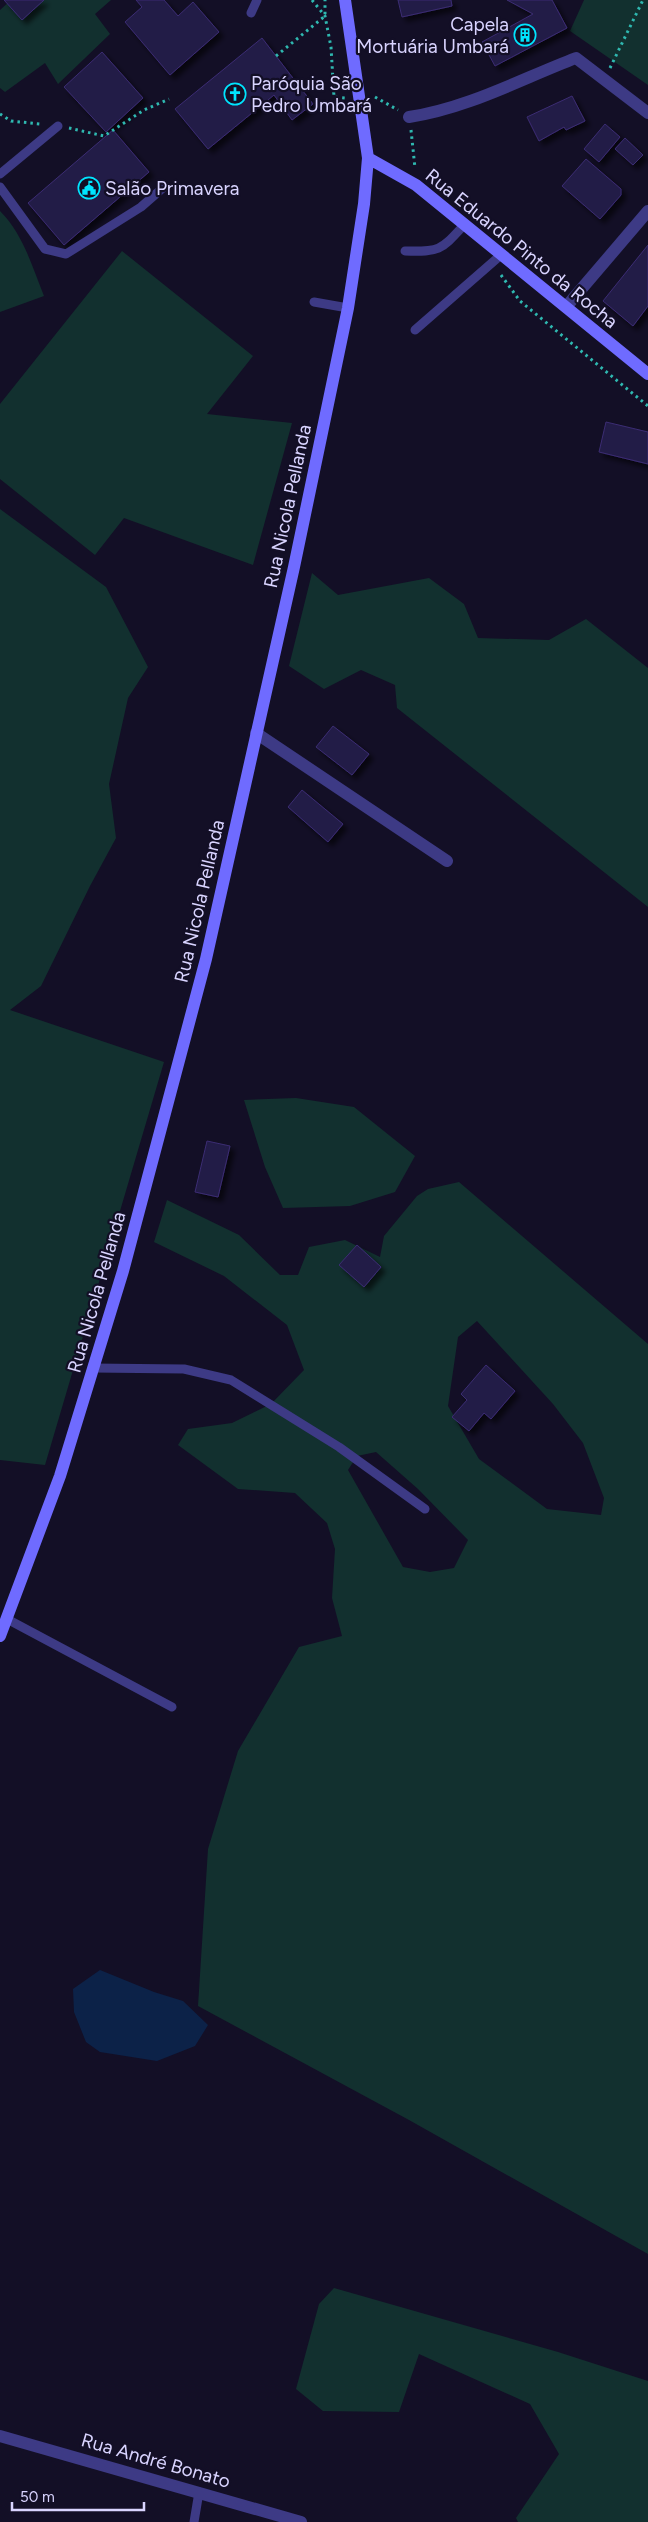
<svg xmlns="http://www.w3.org/2000/svg" width="648" height="2522" font-family="Figtree,sans-serif">
<style>
.green{fill:#12302f;fill-rule:evenodd}
.water{fill:#0c2248}
.building{fill:#241b47;stroke:#3b2d73;filter:url(#shadow)}
.lines{fill:none;stroke-linecap:round;stroke-linejoin:round}
.path{stroke:#2fb8b0;stroke-width:3;stroke-dasharray:2.5 4;stroke-linecap:butt}
.lane{stroke:#3d3a85;stroke-width:9}
.street{stroke:#3d3a85;stroke-width:12}
.secondary{stroke:#6f6bff;stroke-width:12}
.labels{text-anchor:middle;stroke-width:4.5;stroke-linejoin:round;paint-order:stroke}
.poi-label{font-size:19px;fill:#d9d4ff;stroke:#130f26;text-anchor:start}
.street-label{font-size:19px;fill:#d9d4ff;stroke:#130f26}
</style>
<defs>
<filter id="shadow"><feDropShadow dx="4.5" dy="4.5" stdDeviation="2.5" flood-color="#0009"/></filter>
</defs>
<rect width="100%" height="100%" fill="#130f26"/>
<path class="green" d="M11,0h100l-16,14 15,20 -52,50 -13,-21 -40,29 -5,-4v-78z
M584,0h64v85l-78,-54z
M0,211c23,23 32,55 44,85l-44,16z
M122,251l131,105 -46,58 85,9 -39,142 -129,-47 -29,37 -95,-76v-75z
M0,509l106,78 42,80 -20,31 -19,86 7,54 -26,48 -49,100 -31,24 154,52 -119,403 -45,-5z
M312,573l26,22 91,-17 35,26 14,34 71,2 37,-21 62,49v239l-251,-199 -2,-23 -34,-15 -37,19 -35,-23z
M296,1098l58,9 61,49 -20,36 -45,14 -67,2 -18,-41 -21,-67z
M459,1182l189,162v910l-239,-134 -211,-114 10,-157 30,-98 61,-104 43,-11 -10,-38 3,-49 -8,-26 -32,-30 -57,-4 -60,-44 10,-16 44,-6 39,-19 33,-34 -17,-45 -63,-49 -70,-34 13,-42 72,35 41,40h18l11,-28 36,-7 35,17 4,-21 33,-40 11,-7zM477,1321l76,83 30,39 21,55 -3,17 -54,-6 -68,-50 -31,-53 10,-69zM376,1452l42,37 50,51 -14,28 -24,4 -27,-5 -55,-97 9,-14z
M334,2288l224,64 90,29v141h-130l-2,-4 43,-64 -29,-50 -111,-50 -20,58 -76,-1 -27,-22 23,-85z"/>
<path class="water" d="M100,1970l54,22 29,9 25,24 -13,21 -38,15 -57,-9 -14,-10 -12,-30 -1,-23z"/>
<path class="building" d="M4,0h40l-22,20z
M136,0h28l14,16 15,-14 26,30 -49,43 -45,-53 17,-15z
M398,0h53l1,6 -50,11z
M507,0h45l15,28 -72,38 -13,-24 51,-28z
M262,38l51,66 -21,16 -18,-25 -66,54 -33,-40z
M102,52l41,46 -37,34 -42,-45z
M572,96l13,25 -19,9 -2,-3 -25,14 -12,-24z
M605,124l15,13 -21,25 -15,-13z
M113,130l36,42 -85,73 -36,-42z
M625,138l18,17 -10,10 -18,-16z
M586,159l35,30v6l-21,24 -38,-33z
M648,245v61l-15,20 -30,-25z
M606,422l42,10v32l-49,-12z
M333,726l36,28 -17,21 -36,-28z
M302,790l41,34 -15,18 -40,-35z
M207,1141l23,5 -12,51 -23,-5z
M357,1245l24,22 -17,20 -25,-22z
M486,1365l29,26 -24,28 -7,-6 -15,18 -17,-14 15,-17 -6,-6z"/>
<g class="lines">
<path class="path" d="M312,0l13,16 6,31 3,50 11,1
M276,56l49,-40v-16
M610,68l33,-68
M375,97l23,13
M0,114l11,7 29,3
M69,128l35,8 40,-26 25,-11
M411,130l4,38
M501,275l19,26 128,105"/>
<path class="lane" d="M251,13l6,-13
M0,174l58,-48
M0,187l45,62 21,5 75,-47 24,-21
M405,251c36,1 36,-1 60,-27
M314,302l34,6
M415,330l87,-76
M93,1368l91,1 47,11 108,67 86,62
M7,1619l165,88
M194,2522l5,-30"/>
<path class="street" d="M409,117c59,-9 112,-38 167,-59l72,55
M566,307l82,-96
M256,733l191,128
M0,2436l301,86"/>
<path class="secondary" d="M368,158l48,27 232,189
M0,1636l60,-160 63,-205 83,-312 88,-392 54,-259 16,-104 4,-46 -23,-158"/>
</g>
<defs>
<g id="building-ring" transform="scale(1.125)"><circle r="9.5" fill="#130f26" stroke="#00e5ff" stroke-width="1.5"/><path d="M-4-6H4V6H1V3H-1V6H-4ZM-2.5-4.3h1.7v1.8h-1.7ZM.8-4.3h1.7v1.8H.8ZM-2.5-1h1.7V.8h-1.7ZM.8-1h1.7V.8H.8Z" fill="#00e5ff"/></g>
<g id="church-ring" transform="scale(1.125)"><circle r="9.5" fill="#130f26" stroke="#00e5ff" stroke-width="1.5"/><path d="M-1.2-6h2.4v3.5h3.3v2.4h-3.3V6h-2.4V-.1h-3.3v-2.4h3.3Z" fill="#00e5ff"/></g>
<g id="civic-ring" transform="scale(1.125)"><circle r="9.5" fill="#130f26" stroke="#00e5ff" stroke-width="1.5"/><path d="M-.6-6.5H3V-4.5H.6V-3L4-1V1h2V6H-6V1h2V-1L-.6-3ZM-1.2 2.5V6h2.4V2.5Z" fill="#00e5ff"/></g>
</defs>
<g fill-rule="evenodd">
<use href="#building-ring" x="525" y="35"/>
<use href="#church-ring" x="235" y="94"/>
<use href="#civic-ring" x="89" y="188"/>
</g>
<g class="labels">
<g class="poi-label">
<text x="509" y="31" text-anchor="end">Capela<tspan x="509" dy="22">Mortuária Umbará</tspan></text>
<text x="251" y="90">Paróquia São<tspan x="251" dy="22">Pedro Umbará</tspan></text>
<text x="105" y="195">Salão Primavera</text>
</g>
<g class="street-label">
<text transform="translate(522 248) rotate(39)" y="7">Rua Eduardo Pinto da Rocha</text>
<text transform="translate(287 506) rotate(-78)" y="7">Rua Nicola Pellanda</text>
<text transform="translate(199 901) rotate(-77)" y="7">Rua Nicola Pellanda</text>
<text transform="translate(96 1292) rotate(-74)" y="7">Rua Nicola Pellanda</text>
<text transform="translate(156 2460) rotate(16)" y="7">Rua André Bonato</text>
</g>
</g>
<path d="M12 2502v8h132v-8" fill="none" stroke="#d9d4ff" stroke-width="2.5"/>
<text x="20" y="2502" font-size="15" fill="#d9d4ff" stroke="#130f26" stroke-width="4" paint-order="stroke">50 m</text>
</svg>
